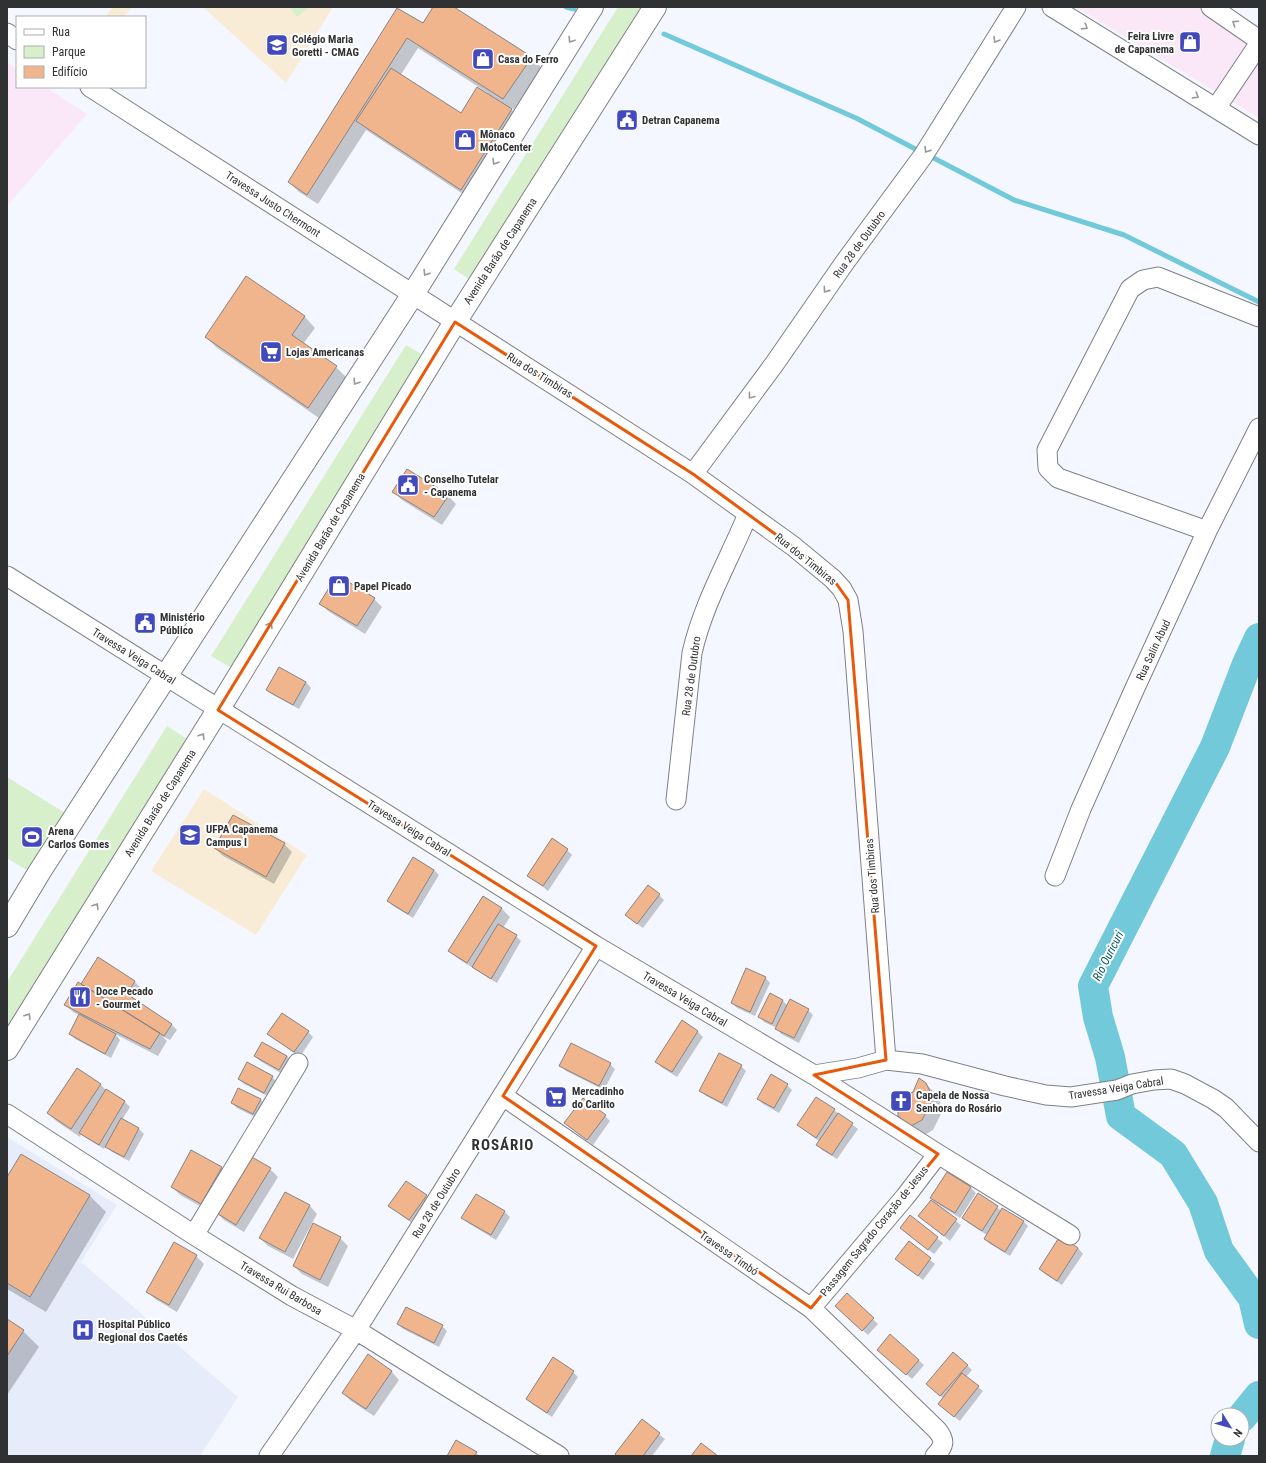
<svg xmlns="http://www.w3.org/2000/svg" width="1266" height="1463" font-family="'Roboto Condensed',sans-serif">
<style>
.commercial{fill:#fae7f7}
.built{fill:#e7ecfb}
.education{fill:#f8ecd7}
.green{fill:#d7f0cb}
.shadow{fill:#0003;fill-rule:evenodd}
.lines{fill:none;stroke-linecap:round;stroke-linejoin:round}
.stream{stroke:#71c9da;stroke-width:5}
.river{stroke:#71c9da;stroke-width:30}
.building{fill:#f1b58e;stroke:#8a837f}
.minor-casing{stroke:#7e8087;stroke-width:21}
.tertiary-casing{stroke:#7e8087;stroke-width:24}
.minor{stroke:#fff;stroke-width:19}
.tertiary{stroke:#fff;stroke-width:22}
.oneway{stroke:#989899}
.marked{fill:none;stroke:#e8590c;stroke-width:3;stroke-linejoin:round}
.labels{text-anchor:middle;stroke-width:4;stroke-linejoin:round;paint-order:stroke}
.poi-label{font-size:11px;font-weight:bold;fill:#303133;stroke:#fff;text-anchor:start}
.street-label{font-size:11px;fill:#303133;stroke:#fff}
.water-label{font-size:12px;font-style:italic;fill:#085763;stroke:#fff}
.district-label{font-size:15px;font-weight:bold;letter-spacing:1px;fill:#303133;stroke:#fff}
</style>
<rect width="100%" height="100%" fill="#f4f7ff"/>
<path class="commercial" d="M1076,7h126l57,39v72z
M7,62l10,7v18h28l42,27 -80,92z"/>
<path class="built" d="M7,1137l110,68 -36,57 157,135 -38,59h-193z"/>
<path class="education" d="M113,7h19l-8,10h-19z
M203,7h130l-47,76z
M204,789l103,66 -51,80 -105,-64z"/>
<path class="green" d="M289,7h20l-12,10z
M618,7h31l-171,278 -24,-16z
M406,345l24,14 -195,311 -24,-14z
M167,726l23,15 -183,289v-48z
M7,777l63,39 -37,58 -26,-16z"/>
<path class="shadow" d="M434,7h18l79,51 11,10 -28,41 -4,-1 12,13 -50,79 -106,-70 -48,74 -19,-12 -10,-10 108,-173 26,15zM418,48l70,45 -1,1 -26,20 -61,-38z
M247,277l58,40 10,11 -12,16 33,23 11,11 -28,40 -102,-70 -11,-11z
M394,492l54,4 8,8 -14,21 -40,-25z
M337,576l37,23 8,8 -17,27 -37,-23 -7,-8z
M306,682l5,6 -12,21 -26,-14 -5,-5z
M233,816l51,28 8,8 -18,32 -51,-28 -8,-8z
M567,850l5,5 -24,36 -20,-16z
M414,858l20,12 5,5 -26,43 -20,-12 -5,-5z
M659,895l5,5 -21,28 -11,-8z
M484,897l18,12 8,8 -7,11 13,8 5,5 -24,42 -40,-25 -8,-8z
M98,958l37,24 5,5 -8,12 40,26 5,5 -7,10 -8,-4 5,5 -9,15 -43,-22 5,6 -9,18 -36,-19 -5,-5 9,-19 -6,-3 -8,-8 16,-19z
M765,977l5,6 -15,33 -18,-8 -5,-5z
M770,995l13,6 5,5 20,4 5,5 -14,28 -18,-9 -4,-6 -13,-6 -5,-6z
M682,1022l16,10 5,5 -26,40 -16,-10 -5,-6z
M308,1032l5,5 -13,20 -26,-18 -6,-5z
M255,1056h32l5,6 -8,13 -24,-14z
M610,1064l5,5 -11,21 -38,-19 -5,-5z
M741,1066l5,5 -19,36 -21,-11 -5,-5z
M77,1069l24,16 7,7 17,10 5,5 -8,13 17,9 5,5 -15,27 -17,-9 -6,-6 -2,3 -18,-11 -5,-4 -1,3 -24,-16 -8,-8z
M272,1077l5,5 -8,15 -25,-13 -5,-5z
M926,1084l11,11 6,15 -10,20 -10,6 -13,-9 -11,-11 14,-24z
M787,1085l5,5 -13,23 -16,-9 -5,-5z
M239,1089l22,11 5,5 -7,14 -22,-11 -5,-5z
M834,1110l24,19 -21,30 -15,-9 -5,-6 2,-3 -21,-16z
M605,1116l5,5 -17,24 -28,-22z
M21,1155l69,41 16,16 -60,100 -39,-23v-110z
M221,1167l8,8 -20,36 -29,-16 -8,-8z
M270,1169l8,8 -34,55 -20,-12 -8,-8z
M947,1173l24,15 5,5 -16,25 -24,-15 -5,-5z
M285,1193l25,13 7,8 -24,45 -25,-13 -8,-8z
M476,1195l29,17 5,5 -14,23 -28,-17 -5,-5z
M426,1196l5,5 -17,24 -24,-19z
M931,1201l30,24 -11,16 -31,-25z
M997,1207l4,4 22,10 5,5 -18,30 -20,-12 -5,-5 2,-4 -19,-12 -5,-6z
M911,1217l32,26 -9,11 -27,-21z
M340,1238l8,8 -20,41 -26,-13 -8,-8z
M909,1243l26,21 -12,16 -26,-21z
M1078,1248l5,6 -21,31 -17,-11 -5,-5z
M196,1256l8,8 -27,48 -22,-13 -8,-8z
M847,1295l31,29 -10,11 -27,-24z
M7,1320l16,11 16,16 -32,48z
M398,1324l44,2 5,5 -8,16 -36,-18z
M890,1336l34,29 -12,14 -29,-24z
M368,1356l24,16 7,8 -25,36 -23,-15 -8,-8z
M967,1365l5,5 -6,7 17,14 -23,30 -16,-12 -1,-11 -11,-9z
M573,1372l5,5 -26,40 -20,-13 -5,-5z
M642,1421l23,18 -13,17h-34z
M476,1453l4,3h-32z"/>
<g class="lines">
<path class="stream" d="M566,7l8,2
M664,34l192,84 65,34
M928,155l86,45 110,35 135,67"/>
<path class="river" d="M1259,638l-12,26 -32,83 -122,239 5,31 12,40 11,59 52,38 30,49 16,48 34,47 6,26
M1242,1417l17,-21
M1225,1456l5,-17"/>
</g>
<path class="building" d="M433,7h21l78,50 -29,42 -96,-61 -100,157 -19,-13 109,-174 26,15z
M391,68l70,45 16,-26 35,22 -51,81 -105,-69z
M246,276l59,40 -13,19 45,31 -29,42 -103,-71z
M407,469l42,26 -15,22 -42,-25z
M337,575l38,23 -18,28 -38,-22z
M279,667l27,15 -13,23 -27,-15z
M233,815l52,28 -19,34 -52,-29z
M552,838l16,11 -25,37 -16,-10z
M413,857l21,13 -26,44 -21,-13z
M648,885l12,9 -23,30 -12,-9z
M483,896l19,12 -35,55 -19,-12z
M498,924l19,11 -26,44 -19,-12z
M98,957l37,24 -8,13 45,30 -8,12 -83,-52z
M746,968l20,9 -16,35 -19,-9z
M78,982l82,51 -10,16 -86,-44z
M770,993l13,7 -11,24 -14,-7z
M790,999l19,10 -15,29 -19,-9z
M282,1013l27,18 -15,21 -27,-18z
M79,1014l37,20 -11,20 -36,-20z
M682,1020l16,11 -26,41 -17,-10z
M262,1042l25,14 -8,14 -25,-14z
M571,1043l40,20 -12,23 -40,-20z
M719,1053l23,12 -20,38 -23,-12z
M247,1062l26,14 -9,17 -26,-14z
M77,1068l24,16 -30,45 -24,-16z
M771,1074l17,10 -14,24 -17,-9z
M919,1078l7,5 7,15 -11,22 -11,6 -13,-10v-16l15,-8z
M238,1088l23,11 -8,15 -22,-11z
M106,1089l19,12 -26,44 -20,-12z
M816,1097l19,12 -19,29 -19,-13z
M583,1098l23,17 -19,25 -23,-17z
M838,1113l15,10 -21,32 -16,-10z
M121,1118l18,10 -15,29 -19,-10z
M191,1150l31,17 -21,37 -30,-17z
M21,1154l69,41 -60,102 -23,-14v-106z
M250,1156l21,12 -35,57 -21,-13z
M947,1172l24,15 -16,26 -25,-15z
M406,1181l21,14 -18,25 -21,-14z
M285,1192l25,13 -25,47 -26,-14z
M978,1193l20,13 -16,25 -20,-13z
M476,1194l29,17 -14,24 -30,-17z
M931,1200l26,19 -13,17 -26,-20z
M1002,1208l22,13 -19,31 -21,-13z
M910,1215l28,22 -10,13 -28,-22z
M313,1223l28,14 -21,43 -27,-14z
M1060,1236l18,12 -21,33 -18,-12z
M909,1241l22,17 -13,18 -23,-17z
M174,1242l23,13 -28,50 -23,-13z
M847,1293l27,25 -12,13 -27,-25z
M406,1307l37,18 -9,18 -37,-19z
M7,1319l17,11 -17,26z
M890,1334l29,26 -13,15 -29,-25z
M953,1352l15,13 -28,31 -14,-12z
M368,1354l24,17 -26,38 -24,-16z
M553,1357l21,14 -27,42 -21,-14z
M962,1373l17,13 -25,31 -16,-13z
M642,1419l18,14 -17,23h-26l-2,-2z
M456,1440l21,12 -3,4h-27z
M701,1443l17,13h-27z"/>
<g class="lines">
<g class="minor-casing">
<path id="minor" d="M1052,7l207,128
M1211,7l48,33
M7,33l10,7
M90,87l603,387 100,72 40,33 9,10 6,11 5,31 33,429
M1216,108l43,-64
M693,474l82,-111 70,-101 78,-106 93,-149
M1207,531l-149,-53 -10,-10 -1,-18 83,-161 13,-9 15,-3 101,40
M7,576l589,370 218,129 124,79 132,81
M676,800l16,-147c11,-49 37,-93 56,-139
M1055,876l26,-67 54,-121 72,-157 52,-103
M814,1075l44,-7 28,-8 36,4 83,22 41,9 25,2 46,-7 15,-6 22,-4 17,-1 14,5 28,15 13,9 33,34
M503,1096l308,212 126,122c9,11 7,16 -2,26
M7,1114l187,121 98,61 64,34 203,126
M194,1235l104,-172
M811,1308l94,-111 33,-43
M269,1456l87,-126 240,-384"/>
</g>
<g class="tertiary-casing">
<path id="tertiary" d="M7,926l33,-55 373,-577 179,-287
M7,1049l211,-339 237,-388 200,-315"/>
</g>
<use href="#minor" class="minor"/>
<use href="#tertiary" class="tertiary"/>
</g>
<defs><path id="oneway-chevron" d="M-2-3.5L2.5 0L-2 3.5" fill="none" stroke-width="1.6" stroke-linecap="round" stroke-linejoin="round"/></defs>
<g class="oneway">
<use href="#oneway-chevron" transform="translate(1235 23) rotate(-146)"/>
<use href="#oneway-chevron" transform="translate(1085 27) rotate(32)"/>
<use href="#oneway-chevron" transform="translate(571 40) rotate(122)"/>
<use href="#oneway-chevron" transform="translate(996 40) rotate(121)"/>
<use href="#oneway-chevron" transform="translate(1196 96) rotate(32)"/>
<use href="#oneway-chevron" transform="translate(927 150) rotate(122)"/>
<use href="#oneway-chevron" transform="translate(495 162) rotate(122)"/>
<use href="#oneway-chevron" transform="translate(426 273) rotate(122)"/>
<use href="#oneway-chevron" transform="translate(826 290) rotate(125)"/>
<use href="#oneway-chevron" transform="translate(356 382) rotate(123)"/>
<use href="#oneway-chevron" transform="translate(751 396) rotate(127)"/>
<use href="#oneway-chevron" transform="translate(270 625) rotate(-59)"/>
<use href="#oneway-chevron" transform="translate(202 736) rotate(-58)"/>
<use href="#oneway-chevron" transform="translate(96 906) rotate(-58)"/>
<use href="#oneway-chevron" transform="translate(28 1016) rotate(-58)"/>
</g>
<path class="marked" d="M455,322l238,152 119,87 21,18 15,21 38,460 -72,15 124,79 -127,154 -308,-212 93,-150 -378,-236z"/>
<defs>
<g id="shop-square" transform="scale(1.15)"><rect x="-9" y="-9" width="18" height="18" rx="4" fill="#4149bd" stroke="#fff"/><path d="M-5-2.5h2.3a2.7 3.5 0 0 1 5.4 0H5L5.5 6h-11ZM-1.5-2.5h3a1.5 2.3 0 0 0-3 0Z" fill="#fff"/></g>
<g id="school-square" transform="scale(1.15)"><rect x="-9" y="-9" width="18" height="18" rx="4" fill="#4149bd" stroke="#fff"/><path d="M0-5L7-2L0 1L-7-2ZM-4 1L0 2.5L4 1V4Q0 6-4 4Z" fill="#fff"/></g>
<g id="civic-square" transform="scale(1.15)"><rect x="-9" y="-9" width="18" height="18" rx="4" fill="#4149bd" stroke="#fff"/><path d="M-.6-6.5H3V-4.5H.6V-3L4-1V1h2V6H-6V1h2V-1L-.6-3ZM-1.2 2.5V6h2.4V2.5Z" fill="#fff"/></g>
<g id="supermarket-square" transform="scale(1.15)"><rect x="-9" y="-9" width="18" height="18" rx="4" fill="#4149bd" stroke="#fff"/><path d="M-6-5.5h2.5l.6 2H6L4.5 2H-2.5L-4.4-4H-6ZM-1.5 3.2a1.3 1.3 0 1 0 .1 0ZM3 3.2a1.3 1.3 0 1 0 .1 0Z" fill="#fff"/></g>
<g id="university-square" transform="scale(1.15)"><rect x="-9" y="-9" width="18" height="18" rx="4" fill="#4149bd" stroke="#fff"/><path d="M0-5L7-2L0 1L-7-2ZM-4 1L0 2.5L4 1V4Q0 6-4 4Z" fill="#fff"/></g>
<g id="stadium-square" transform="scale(1.15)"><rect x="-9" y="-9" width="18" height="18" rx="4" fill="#4149bd" stroke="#fff"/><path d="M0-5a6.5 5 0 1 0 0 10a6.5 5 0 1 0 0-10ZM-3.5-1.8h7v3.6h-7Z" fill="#fff"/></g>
<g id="restaurant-square" transform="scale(1.15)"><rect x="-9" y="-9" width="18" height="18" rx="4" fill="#4149bd" stroke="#fff"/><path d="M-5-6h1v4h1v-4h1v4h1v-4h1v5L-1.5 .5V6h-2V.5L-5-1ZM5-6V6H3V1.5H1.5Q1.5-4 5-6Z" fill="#fff"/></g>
<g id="church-square" transform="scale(1.15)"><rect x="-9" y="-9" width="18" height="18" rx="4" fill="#4149bd" stroke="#fff"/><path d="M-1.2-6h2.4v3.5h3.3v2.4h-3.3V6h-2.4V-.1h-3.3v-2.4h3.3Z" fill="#fff"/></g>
<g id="hospital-square" transform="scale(1.15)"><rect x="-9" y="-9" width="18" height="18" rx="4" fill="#4149bd" stroke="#fff"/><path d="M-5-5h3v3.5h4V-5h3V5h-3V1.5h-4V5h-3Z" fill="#fff"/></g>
</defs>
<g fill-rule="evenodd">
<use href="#shop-square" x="1190" y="42"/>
<use href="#school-square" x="277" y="45"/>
<use href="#shop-square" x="483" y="59"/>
<use href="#civic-square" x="627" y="120"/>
<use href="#shop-square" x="465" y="140"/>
<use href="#supermarket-square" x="271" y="352"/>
<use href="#civic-square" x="408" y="485"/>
<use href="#shop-square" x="339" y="586"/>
<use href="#civic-square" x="145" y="623"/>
<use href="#university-square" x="190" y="835"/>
<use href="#stadium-square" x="32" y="837"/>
<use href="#restaurant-square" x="80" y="997"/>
<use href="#supermarket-square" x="556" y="1097"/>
<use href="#church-square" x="901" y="1101"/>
<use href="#hospital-square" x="83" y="1330"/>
</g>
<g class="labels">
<g class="poi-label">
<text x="1174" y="40" text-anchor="end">Feira Livre<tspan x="1174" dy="13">de Capanema</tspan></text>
<text x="292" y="43">Colégio Maria<tspan x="292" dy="13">Goretti - CMAG</tspan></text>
<text x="498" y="63">Casa do Ferro</text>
<text x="642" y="124">Detran Capanema</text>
<text x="480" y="138">Mônaco<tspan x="480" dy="13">MotoCenter</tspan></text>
<text x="286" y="356">Lojas Americanas</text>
<text x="424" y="483">Conselho Tutelar<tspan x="424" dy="13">- Capanema</tspan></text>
<text x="354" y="590">Papel Picado</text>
<text x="160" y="621">Ministério<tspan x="160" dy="13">Público</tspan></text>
<text x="206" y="833">UFPA Capanema<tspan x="206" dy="13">Campus I</tspan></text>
<text x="48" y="835">Arena<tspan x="48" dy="13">Carlos Gomes</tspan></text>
<text x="96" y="995">Doce Pecado<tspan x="96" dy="13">- Gourmet</tspan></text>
<text x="572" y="1095">Mercadinho<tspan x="572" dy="13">do Carlito</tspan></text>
<text x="916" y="1099">Capela de Nossa<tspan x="916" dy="13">Senhora do Rosário</tspan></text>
<text x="98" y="1328">Hospital Público<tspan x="98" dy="13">Regional dos Caetés</tspan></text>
</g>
<g class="street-label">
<text transform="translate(273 204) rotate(33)" y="4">Travessa Justo Chermont</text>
<text transform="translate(859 244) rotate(-54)" y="4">Rua 28 de Outubro</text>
<text transform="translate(500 251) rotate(-57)" y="4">Avenida Barão de Capanema</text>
<text transform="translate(540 375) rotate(32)" y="4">Rua dos Timbiras</text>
<text transform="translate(330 527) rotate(-59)" y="4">Avenida Barão de Capanema</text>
<text transform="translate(806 559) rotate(39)" y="4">Rua dos Timbiras</text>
<text transform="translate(1153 650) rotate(-65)" y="4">Rua Salin Abud</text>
<text transform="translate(134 656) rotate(32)" y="4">Travessa Veiga Cabral</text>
<text transform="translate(691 676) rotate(-82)" y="4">Rua 28 de Outubro</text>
<text transform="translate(160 803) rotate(-58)" y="4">Avenida Barão de Capanema</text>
<text transform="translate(409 828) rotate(32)" y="4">Travessa Veiga Cabral</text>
<text transform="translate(872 876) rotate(-95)" y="4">Rua dos Timbiras</text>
<text transform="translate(685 999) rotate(31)" y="4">Travessa Veiga Cabral</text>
<text transform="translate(1116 1088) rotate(-9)" y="4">Travessa Veiga Cabral</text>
<text transform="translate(436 1203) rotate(-58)" y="4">Rua 28 de Outubro</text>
<text transform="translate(874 1231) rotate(-51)" y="4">Passagem Sagrado Coração de Jesus</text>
<text transform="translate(729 1253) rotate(35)" y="4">Travessa Timbó</text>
<text transform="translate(281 1288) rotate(31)" y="4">Travessa Rui Barbosa</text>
</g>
<g class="water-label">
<text transform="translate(1108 956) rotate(-63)" y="4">Rio Ouricuri</text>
</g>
<g class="district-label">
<text x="503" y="1150">ROSÁRIO</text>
</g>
</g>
<rect width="1266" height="1463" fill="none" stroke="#303133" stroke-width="16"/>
<rect x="16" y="16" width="130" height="72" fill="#ffffff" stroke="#acadad"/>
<rect x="24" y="29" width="20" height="6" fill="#ffffff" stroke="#acadad"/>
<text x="52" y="36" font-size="12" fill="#303133">Rua</text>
<rect x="24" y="46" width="20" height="12" fill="#d7f0cb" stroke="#acadad"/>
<text x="52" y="56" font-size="12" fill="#303133">Parque</text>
<rect x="24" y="66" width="20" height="12" fill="#f1b58e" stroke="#acadad"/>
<text x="52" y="76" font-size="12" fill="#303133">Edifício</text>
<g transform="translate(1230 1427) rotate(127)"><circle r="19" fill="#ffffff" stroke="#acadad"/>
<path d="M0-3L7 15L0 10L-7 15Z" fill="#4149bd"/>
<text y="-6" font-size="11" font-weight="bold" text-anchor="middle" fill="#303133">N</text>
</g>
</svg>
